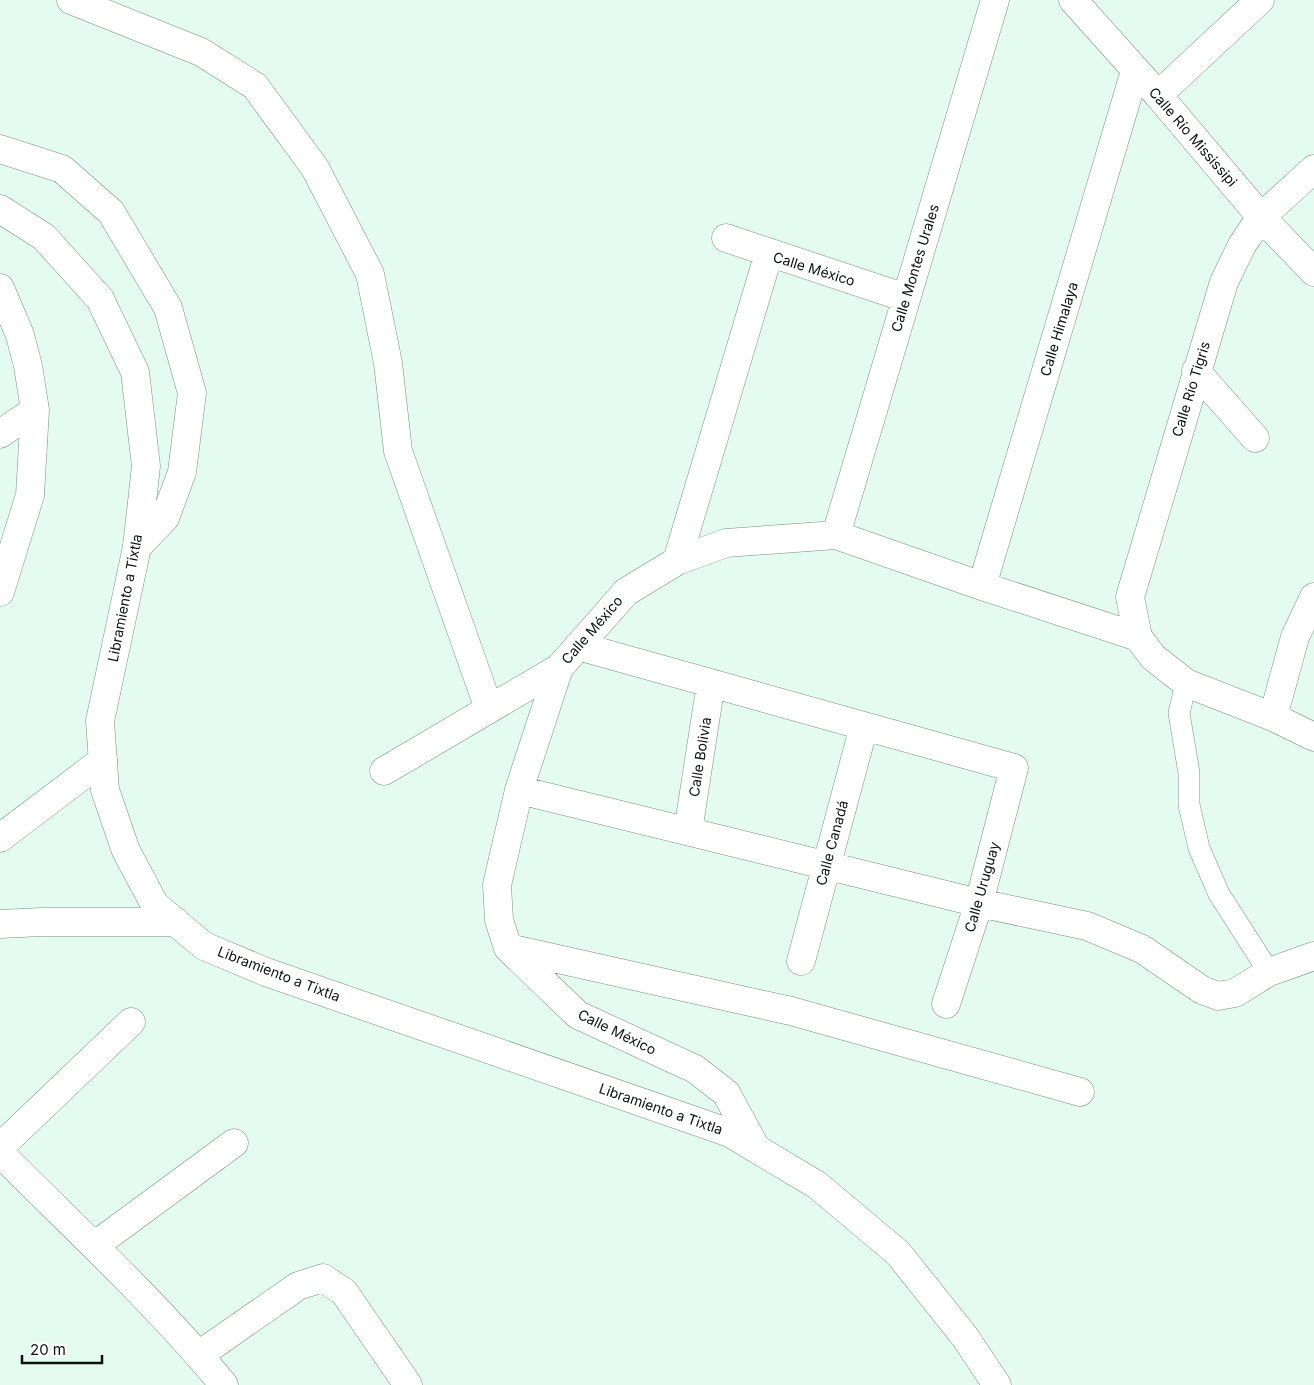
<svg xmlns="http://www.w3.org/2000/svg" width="1314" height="1385" font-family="Inter,sans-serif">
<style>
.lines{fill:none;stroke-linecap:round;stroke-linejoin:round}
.pedestrian-casing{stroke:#788e85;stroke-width:22}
.minor-casing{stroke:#788e85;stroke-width:29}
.primary-casing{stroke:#788e85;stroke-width:29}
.pedestrian{stroke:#fff;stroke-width:21}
.minor{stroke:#fff;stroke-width:28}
.primary{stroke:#fff;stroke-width:28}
.labels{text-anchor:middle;stroke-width:4;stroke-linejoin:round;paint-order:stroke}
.street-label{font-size:14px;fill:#0a120f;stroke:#fff}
</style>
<rect width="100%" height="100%" fill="#e3fbf0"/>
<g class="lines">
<g class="pedestrian-casing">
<path id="pedestrian" d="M1186,683l-7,30 10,60v32l10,43 20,46 50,78"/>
</g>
<g class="minor-casing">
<path id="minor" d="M71,0l130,52 54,34 60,82 55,106 18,89 10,88 91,258
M1073,0l85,95 103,122 53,55
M1158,95l102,-95
M0,149l62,20 49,43 57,96 24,85 -10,79 -17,46 -28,29
M1314,169l-53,48 -19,28 -18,37 -94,315 8,40 15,20 33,26 87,34 41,20
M726,238l180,60
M0,288l20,47 8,31 7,44 -5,85 -30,97
M1196,371l59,67
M0,434l35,-24
M836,535l159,-535
M677,561l92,-308
M982,586l153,-515
M578,646l436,122 -35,135 -33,101
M1273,717l22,-80 19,-40
M384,771l175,-103
M519,790l460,113 108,23 55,23 60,41 16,6 17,-3 34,-21 45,-16
M688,831l23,-148
M0,838l103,-78
M0,924l42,-2h134
M508,948l283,63 289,81
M801,961l63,-235
M0,1147l131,-125
M756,1148l-30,-55 -31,-24 -117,-54 -70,-67 -9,-28 -2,-35 22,-95 40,-122 67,-76 51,-31 49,-18 110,-8 146,51 156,51
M0,1153c76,76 155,149 224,232
M94,1246l140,-103
M199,1355l99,-69 25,-8 21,14 64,93"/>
</g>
<g class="primary-casing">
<path id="primary" d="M0,209l44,28 56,62 35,73 11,94 -9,81 -37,174 5,69 21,61 29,54 49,41 62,26 464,161 87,52 81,68 67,84 32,48"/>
</g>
<use href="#pedestrian" class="pedestrian"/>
<use href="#minor" class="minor"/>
<use href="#primary" class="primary"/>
</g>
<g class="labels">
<g class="street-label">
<text transform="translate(1193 137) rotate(49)" y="5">Calle Río Mississipi</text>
<text transform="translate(915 268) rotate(-73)" y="5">Calle Montes Urales</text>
<text transform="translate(814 269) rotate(17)" y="5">Calle México</text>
<text transform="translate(1059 329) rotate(-73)" y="5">Calle Himalaya</text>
<text transform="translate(1191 389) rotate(-73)" y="5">Calle Río Tigris</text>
<text transform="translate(125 598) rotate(-79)" y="5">Libramiento a Tixtla</text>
<text transform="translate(592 630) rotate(-49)" y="5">Calle México</text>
<text transform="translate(700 757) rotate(-81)" y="5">Calle Bolivia</text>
<text transform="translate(832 843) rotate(-75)" y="5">Calle Canadá</text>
<text transform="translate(982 887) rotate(-74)" y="5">Calle Uruguay</text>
<text transform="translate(279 974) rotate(21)" y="5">Libramiento a Tixtla</text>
<text transform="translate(617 1032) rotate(26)" y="5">Calle México</text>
<text transform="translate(661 1109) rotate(19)" y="5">Libramiento a Tixtla</text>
</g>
</g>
<path d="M22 1355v8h80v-8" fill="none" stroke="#0a120f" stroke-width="2.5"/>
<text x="30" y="1355" font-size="15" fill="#0a120f" stroke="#ffffff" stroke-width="4" paint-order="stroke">20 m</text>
</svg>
